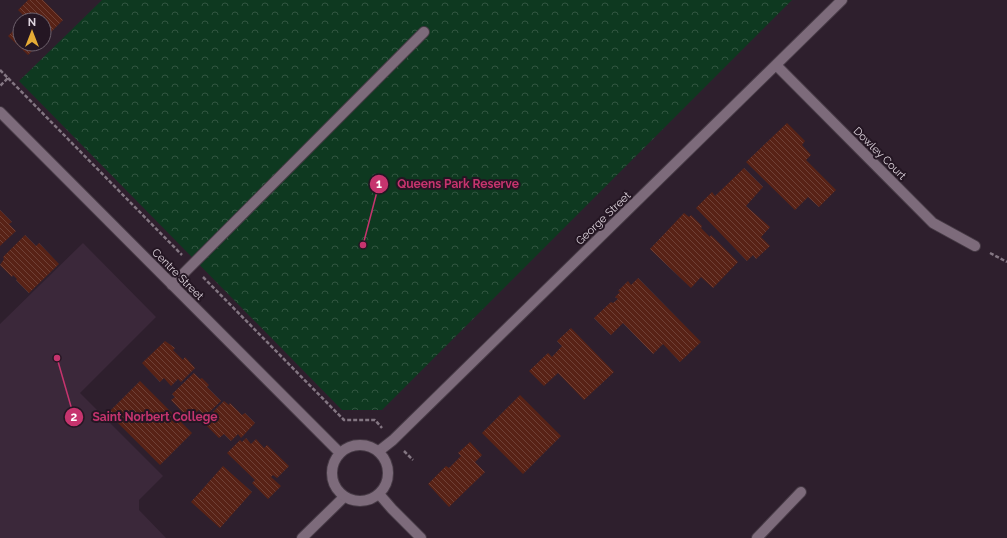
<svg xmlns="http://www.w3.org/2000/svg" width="1007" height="538" font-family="Raleway,sans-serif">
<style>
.built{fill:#3b283a}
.park{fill:url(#park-crowns)}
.building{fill:url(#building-back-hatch)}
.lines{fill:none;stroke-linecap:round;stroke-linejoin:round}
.service-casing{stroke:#463a45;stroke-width:12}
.minor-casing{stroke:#463a45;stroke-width:12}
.tertiary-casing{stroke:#463a45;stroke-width:12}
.path{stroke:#837682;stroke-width:2.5;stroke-dasharray:4 2;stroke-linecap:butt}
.service{stroke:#7d6b7b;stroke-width:10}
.minor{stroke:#7d6b7b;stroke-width:10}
.tertiary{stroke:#7d6b7b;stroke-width:10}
.labels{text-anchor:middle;stroke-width:4;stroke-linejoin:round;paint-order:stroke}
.street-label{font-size:11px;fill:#ded4dd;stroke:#241623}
.leader{fill:none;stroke:#c6346e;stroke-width:1.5}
.callout-dot{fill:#c6346e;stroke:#241623;stroke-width:1.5}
.mark-label{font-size:12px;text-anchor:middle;font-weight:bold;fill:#fff}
.callout-label{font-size:12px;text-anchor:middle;font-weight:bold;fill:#c6346e;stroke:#241623;stroke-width:4;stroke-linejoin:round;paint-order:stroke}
</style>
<defs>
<pattern id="park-crowns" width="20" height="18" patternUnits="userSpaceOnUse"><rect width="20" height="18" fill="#0e3920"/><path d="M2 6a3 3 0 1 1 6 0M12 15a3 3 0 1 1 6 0" fill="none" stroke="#315540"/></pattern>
<pattern id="building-back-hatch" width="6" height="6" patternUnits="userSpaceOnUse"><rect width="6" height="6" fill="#582216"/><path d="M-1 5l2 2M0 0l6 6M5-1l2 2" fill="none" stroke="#704137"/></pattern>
</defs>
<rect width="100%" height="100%" fill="#2e1f2d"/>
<path class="built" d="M83,243l73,74 -76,76 83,83 -24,24v10l27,28h-166v-214z"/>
<path class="park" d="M102,0h690l-410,410h-40l-323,-329z"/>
<path class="building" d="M28,0h15l20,20 -19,19v-19h-20l2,-2 -8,-8z
M20,24v20h19l-11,11 -20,-19z
M787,123l18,18 -3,4 9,10 -5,5 30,30 -17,17 -11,-10 -13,13 -49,-48z
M744,168l19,19 -17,19 24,21 -9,10 9,9 -14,13 -3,-4 -6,6 -51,-53 16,-16 3,4z
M0,210l12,12 -3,2 7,7 -16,15z
M684,213l5,4 2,-2 11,11 -1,2 9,9 1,-2 27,27 -25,26 -12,-11 -10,11 -41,-39z
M25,235l11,11 3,-3 20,21 -30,29 -13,-13 1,-1 -4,-4 -1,2 -12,-12 4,-6 -1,-2z
M638,278l63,64 -21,20 -17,-18 -10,10 -30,-31 -12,12 -17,-17 17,-16 2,1 5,-4 -3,-2 5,-5 -2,-1 10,-10 3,4z
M571,328l43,44 -30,28 -26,-27 -14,13 -15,-15 19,-18 4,4 10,-11 -5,-5z
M165,341l10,7 -2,2 10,10 2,-3 10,11 -14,14 -3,-3 -7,7 -7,-8 -4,4 -18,-19z
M194,373l6,6 2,-1 7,7 -2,2 14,14 -16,15 -6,-6 -10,9 -18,-19 4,-3 -3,-3z
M140,381l52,52 -32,32 -52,-52z
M520,395l41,41 -38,38 -41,-41z
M224,401l5,4 1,-2 12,12 3,-2 10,10 -14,15 -3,-4 -7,7 -7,-7 -5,4 -16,-16z
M246,438l5,6 5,-5 8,9 3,-3 22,21 -12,12 -4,-3 -2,2 10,9 -13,13 -16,-16 3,-3 -28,-27 13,-13 2,2z
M470,442l12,13 -7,7 10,10 -36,35 -21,-23 18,-18 3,2 12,-12 -3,-3z
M223,466l29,26 -32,36 -29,-26z"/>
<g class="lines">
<g class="service-casing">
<path id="service" d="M172,285l252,-253"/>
</g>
<g class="minor-casing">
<path id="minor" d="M777,66l156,157 42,23
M379,451l14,-11 449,-440
M302,538l42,-41
M757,538l44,-46"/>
</g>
<g class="tertiary-casing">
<path id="tertiary" d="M0,112l340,341
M332 473a28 28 0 1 1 56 0a28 28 0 1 1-56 0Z
M379,494l13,15 29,29"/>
</g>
<path class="path" d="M0,70l8,8 -8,8
M8,78l174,177
M990,253l17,9
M203,277l141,143h31l7,8
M404,451l9,9"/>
<use href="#service" class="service"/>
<use href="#minor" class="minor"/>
<use href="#tertiary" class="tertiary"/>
</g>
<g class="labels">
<g class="street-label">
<text transform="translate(880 153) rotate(45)" y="4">Dowley Court</text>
<text transform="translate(603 218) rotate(-44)" y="4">George Street</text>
<text transform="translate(178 274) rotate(45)" y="4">Centre Street</text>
</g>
</g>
<path class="leader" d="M363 245L379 184M57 358L74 417"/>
<g class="callout-dot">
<circle cx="363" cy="245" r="4"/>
<circle cx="57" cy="358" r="4"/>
<circle cx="379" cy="184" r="10"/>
<circle cx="74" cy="417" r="10"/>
</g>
<g class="mark-label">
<text x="379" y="188">1</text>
<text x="74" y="421">2</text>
</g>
<g class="callout-label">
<text x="458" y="188">Queens Park Reserve</text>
<text x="155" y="421">Saint Norbert College</text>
</g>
<g transform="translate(32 32)"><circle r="19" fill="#241623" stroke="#6e626d"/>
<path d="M0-3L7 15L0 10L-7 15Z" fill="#e6ac36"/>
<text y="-6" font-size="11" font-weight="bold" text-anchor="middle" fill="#ded4dd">N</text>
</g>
</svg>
